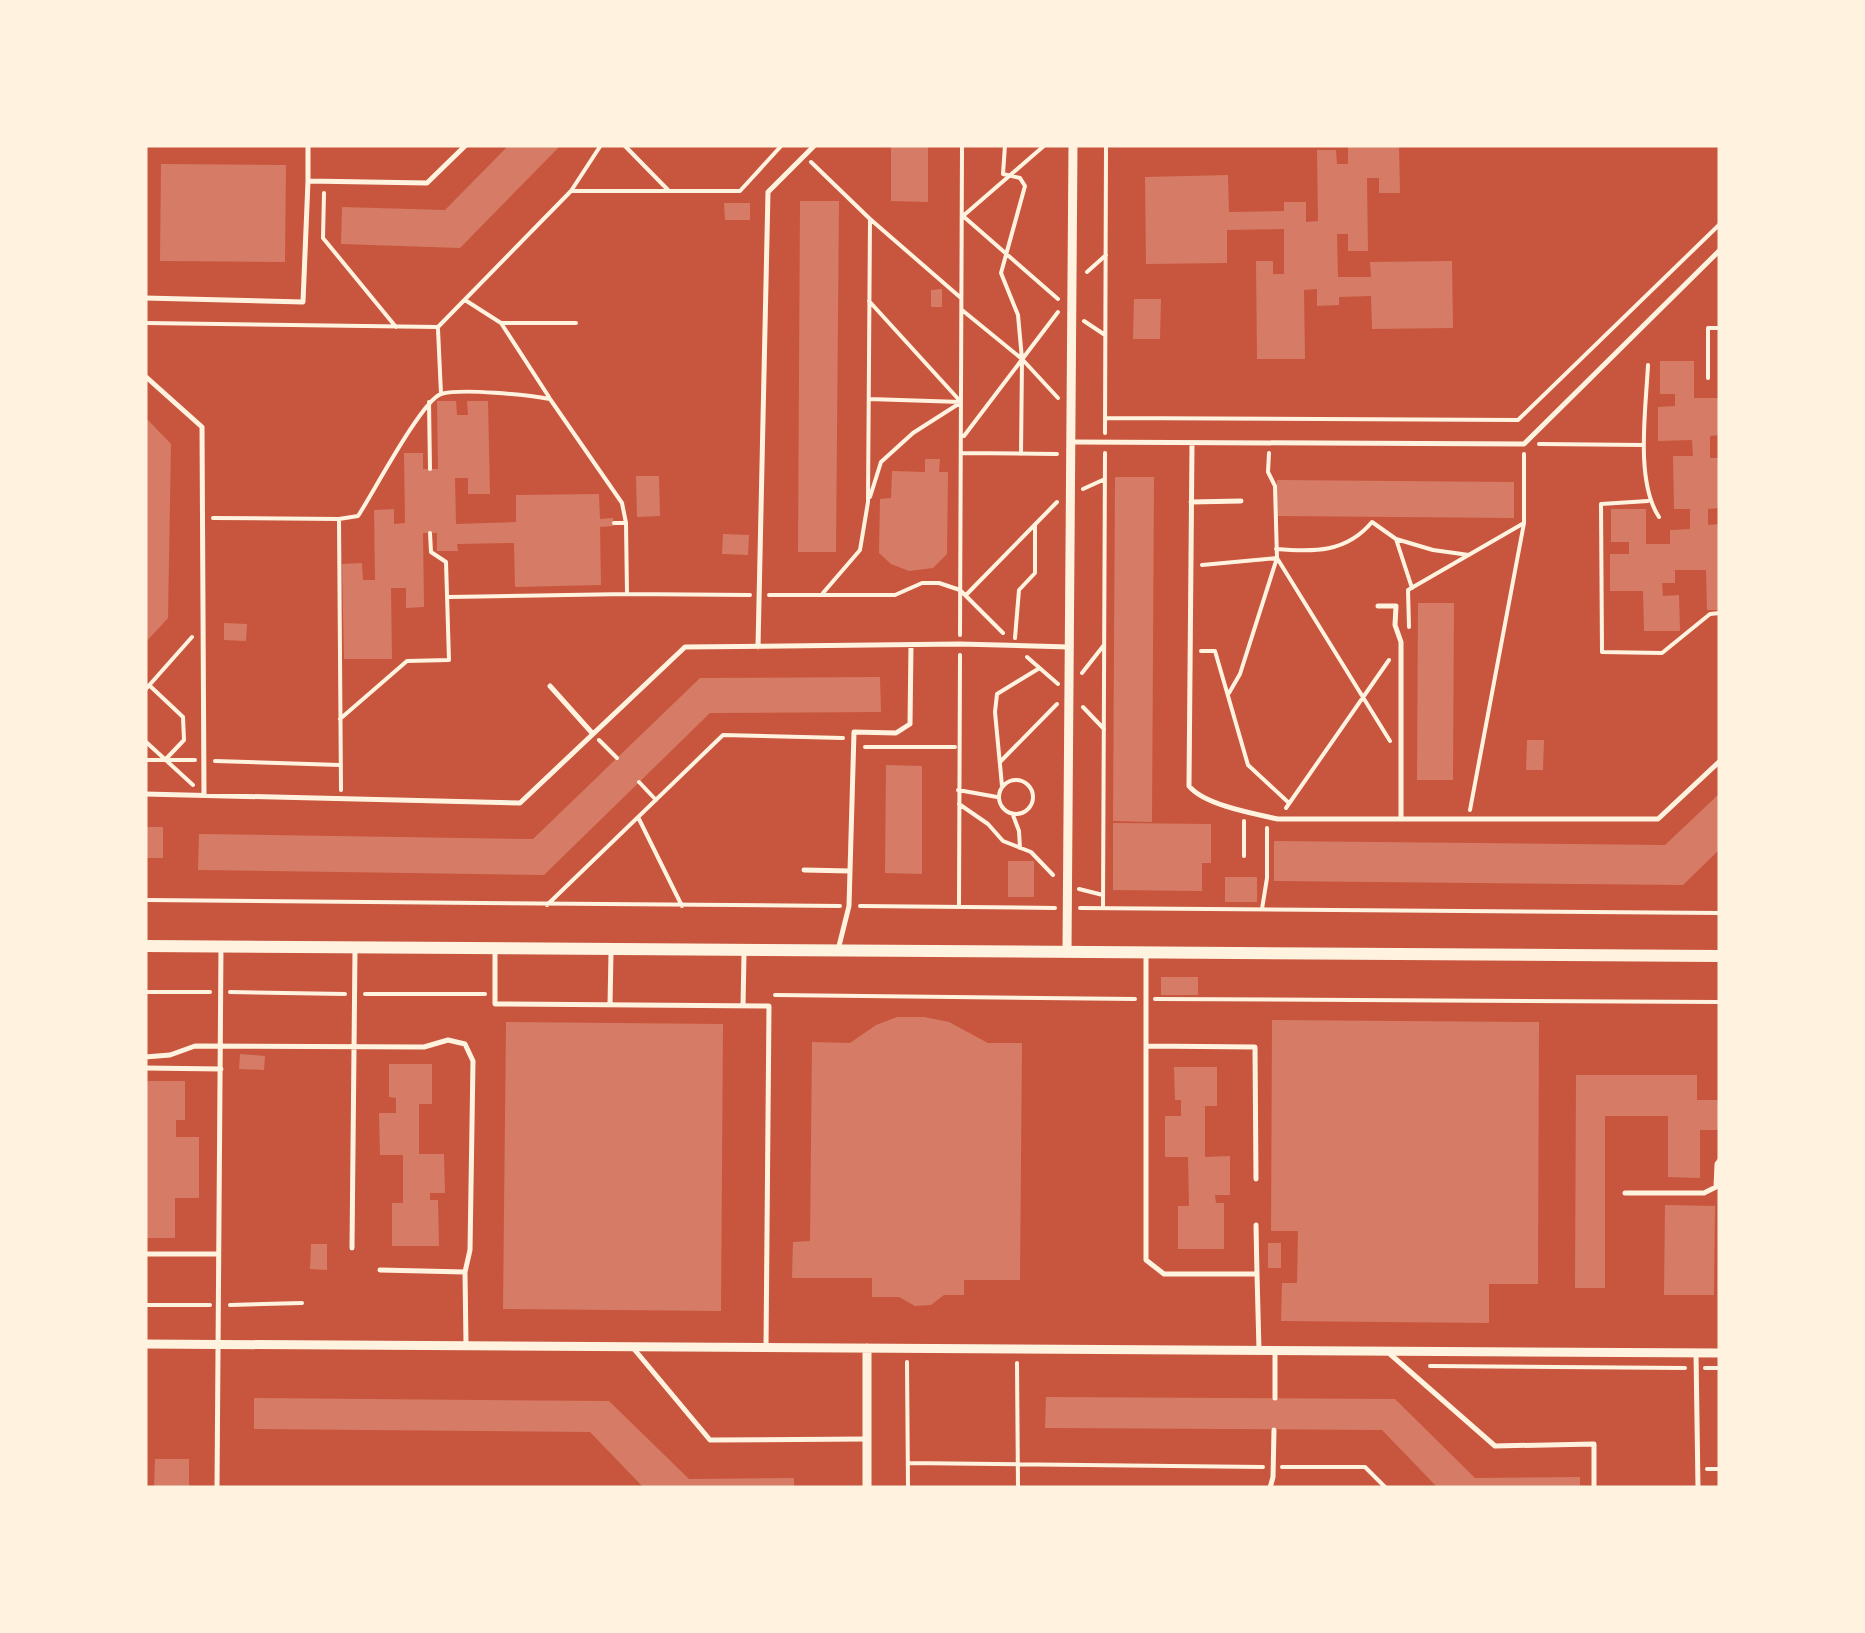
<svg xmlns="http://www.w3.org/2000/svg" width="1865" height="1633" font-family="'Alegreya Sans',sans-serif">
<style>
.building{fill:#d67c66}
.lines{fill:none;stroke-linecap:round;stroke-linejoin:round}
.path{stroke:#fff3e0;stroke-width:4}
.service{stroke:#fff3e0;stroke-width:5}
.minor{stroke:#fff3e0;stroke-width:9}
.secondary{stroke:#fff3e0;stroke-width:12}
</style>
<rect width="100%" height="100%" fill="#c8553d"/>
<path class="building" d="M509,145h52l-101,103 -119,-4 1,-37 103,3z
M891,145h37v57l-37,-1z
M1348,145h51l1,48h-21v-15h-12l1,73h-20v-17h-11l1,43h33l-1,-15 82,-1 1,67 -81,1 -1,-33 -32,1v8l-22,1v-17l-13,1 1,69h-48l-1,-98h17v13h11v-45l-57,1v33l-81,1 -1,-87 83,-2 1,37 55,-1v-9h22v20l12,-1 -1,-71h19l1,14h11z
M161,164l125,1 -1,97 -125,-1z
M800,201h39l-3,351h-38z
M724,203h26v17h-25z
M942,289v18h-11v-17z
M1134,299h27l-1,40h-27z
M1660,361h34v37h26v37l-10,1v22h10v50l-12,1v16l12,-1v86h-13l-1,-40h-31v13h-13l1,13 16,-1 1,36h-36l-1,-40h-33v-37h19v-12h-18v-33h35v35h24v-14l20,-1v-20h-16l-1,-53h20l-1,-16 -34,1v-34l17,-1v-12h-15z
M437,401h19l1,14h11l-1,-14h21l2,93h-22v-16h-13l1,46 60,-2v-27l83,-1 1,25 13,-1 1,8 -14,1 1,58 -86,2 -1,-44 -57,1 1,7h-21v-18h-14l1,74 -18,1v-20h-15l1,71h-48l-2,-95 20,-1 1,17h12l-1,-70 20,-1v15l11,-1 -1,-70h19v16h15z
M145,417l26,27 -3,174 -23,25z
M925,459h15l-1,13h9l-1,82 -14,14 -24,3 -18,-7 -12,-11 1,-54 11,-1 1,-27 33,1z
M636,476h23l1,40 -23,1z
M1115,477h39l-2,345 -39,-1z
M1277,480l237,2v36l-237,-2z
M723,534l26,1 -1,20 -26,-1z
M1418,603h36l-1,177h-36z
M224,623l23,1 -1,17 -22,-1z
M880,677l1,35 -171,1 -166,162 -346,-5 1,-36 334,5 167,-161z
M1527,740h17l-1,30h-17z
M886,765l36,1v108l-37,-1z
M1720,793v56l-37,36 -409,-4v-40l391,4z
M1113,823l98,1v39h-9v28l-89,-1z
M145,827h18v31h-18z
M1008,861h26v36h-26z
M1225,877h32v25h-32z
M1161,977h37v18h-37z
M897,1017h27l25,5 39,21h34l-2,237h-56v15h-20l-13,10 -16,1 -16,-9h-27v-19h-80l1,-36 17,-1 2,-199 38,1 26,-18z
M1272,1020l267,2 -1,262h-49v39l-208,-2 1,-38h15l1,-52h-27z
M506,1022l217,2 -2,287 -218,-2z
M240,1054l25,2 -1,14 -25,-1z
M389,1064h43v40h-13v50h25l1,39h-15v7h8l1,46h-47v-43h11v-48h-23l-1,-42h17v-15l-7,-1z
M1174,1067h43v39h-12v51l25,-1v39h-15l1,8h8v46h-46v-43h11l-1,-49h-23v-41h16v-16h-6z
M1576,1075h121v25h23v30h-20v48l-32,-1v-61h-63v172h-30z
M145,1081h40v39h-9v17h23v61h-24v40h-30z
M1665,1205l50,1 -1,89h-50z
M1268,1243h13v25h-13z
M311,1244h16v26l-17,-1z
M1046,1397l349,2 80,79 105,-1v11h-142l-56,-58 -337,-2z
M254,1398l355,3 80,78 105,-1v10h-150l-54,-56 -336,-3z
M155,1459h34v29h-35z"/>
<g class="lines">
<path class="path" d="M624,145l45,46
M1005,145l-2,29 17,4 5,8 -24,87 17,42 4,44 36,39
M1045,145l-82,71 95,83
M811,162l59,57 -2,283 -8,48 -37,43
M571,191l30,-46
M324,193l-1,45 73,89
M870,219l91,79
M1087,272l19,-17
M465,300l36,23 48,74
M962,310l60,49 -1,95
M1084,321l21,14
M145,323l293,4 133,-136h169l42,-46
M501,323h75
M438,329l3,65
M1648,365c-2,43 -13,116 11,152
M1708,378v-50h12
M869,399l92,3 -92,-101
M429,402l1,67
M1105,418l413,2 202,-196
M1105,433l1,-288
M964,436l94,-124
M1539,444l105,1
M962,453l95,1
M1083,489l22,-10
M870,497l11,-35 32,-29 47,-30
M1648,501l-47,3 1,148 60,1 48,-39 10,-1
M213,518l126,1
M614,523h12
M1396,539l37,11 36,5
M1276,549c38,3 70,4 96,-27l24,17 16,49
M1277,558l113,183
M1202,565l75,-7
M627,594l123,1
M769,595h126l27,-12h17l21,7 43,43
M966,595l91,-93
M1409,627l-1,-37 116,-67
M960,635l2,-490
M1015,638l4,-48 16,-17v-48
M1201,651h14l33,114 41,38
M1027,657l31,27
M1082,673l22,-28
M149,685l34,32 1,23 -19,20
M145,690l47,-53
M1229,693l11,-19 37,-116 -2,-72 -7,-14 1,-19
M1083,707l21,22
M340,719l67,-58 42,-1 -3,-98 -15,-10 -1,-19
M599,740l18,18
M145,741l48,44
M865,747h90
M145,760h50
M215,761l125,4
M1001,761l56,-57
M999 797a17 17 0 1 1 34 0a17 17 0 1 1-34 0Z
M639,782l17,18
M1002,786l-7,-74 2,-18 41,-25
M341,790l-2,-271 19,-3c14,-21 64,-116 83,-122 21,-6 87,1 109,5l72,104 4,20 1,71 -178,3
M958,790l39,7
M959,804l29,20 15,17 28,11 22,23
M1286,808l103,-148
M1470,810l54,-287v-69
M1013,815l6,16 1,17
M638,817l44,89
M1244,821v35
M1079,889l24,6
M145,900l695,6
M547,905l176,-170 120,3
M959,905l1,-250
M860,906l195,2
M1080,908l640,5
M1103,908l2,-455
M1262,909l5,-31v-50
M145,992h65
M230,992l115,2
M365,994h120
M775,995l360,4
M1155,999l565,3
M145,1305h65
M230,1305l72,-2
M907,1362l1,126
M1017,1363l1,125
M1430,1366l255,2
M1705,1368h15
M908,1463l355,4
M1282,1467h83l21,21
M1707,1469h13"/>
<path class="service" d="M308,181v-36
M145,298l158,4 5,-121 119,2 39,-38
M145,376l57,51 2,368
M1073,442l451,2 196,-194
M1192,444l-3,342c15,19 66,28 89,33h380l62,-58
M1191,502l50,-1
M1378,606h18l-1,19 6,17v177
M758,647l10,-455 47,-47
M550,686l43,48
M145,794l375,9 165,-156 275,-3 109,3
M804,870l46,1
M838,950l11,-44 5,-174 42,1 14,-9 1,-79
M495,952v52l274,2 -3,341
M1146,955v305l18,14h93l2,76
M610,1005l1,-52
M743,1006l1,-52
M1146,1046l109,1 1,132
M145,1057l25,-2 25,-9 229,1 24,-7 17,4 8,17 -3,189 -5,22
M145,1068l76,1
M1625,1193h79l12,-6 1,-23 3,-4
M1256,1225l1,49
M352,1248l3,-298
M145,1254h73
M380,1270l85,2 1,72
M634,1349l76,91 155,-1
M1275,1351v47
M1696,1353l2,135
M1390,1354l105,92 99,-2v44
M217,1488l4,-542
M1270,1488l3,-11 1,-47"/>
<path class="minor" d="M1067,952l6,-807
M145,1344l1575,9
M867,1488v-140"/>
<path class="secondary" d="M145,946l1575,10"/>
</g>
<rect width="1865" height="1633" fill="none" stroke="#fff3e0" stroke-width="295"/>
</svg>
